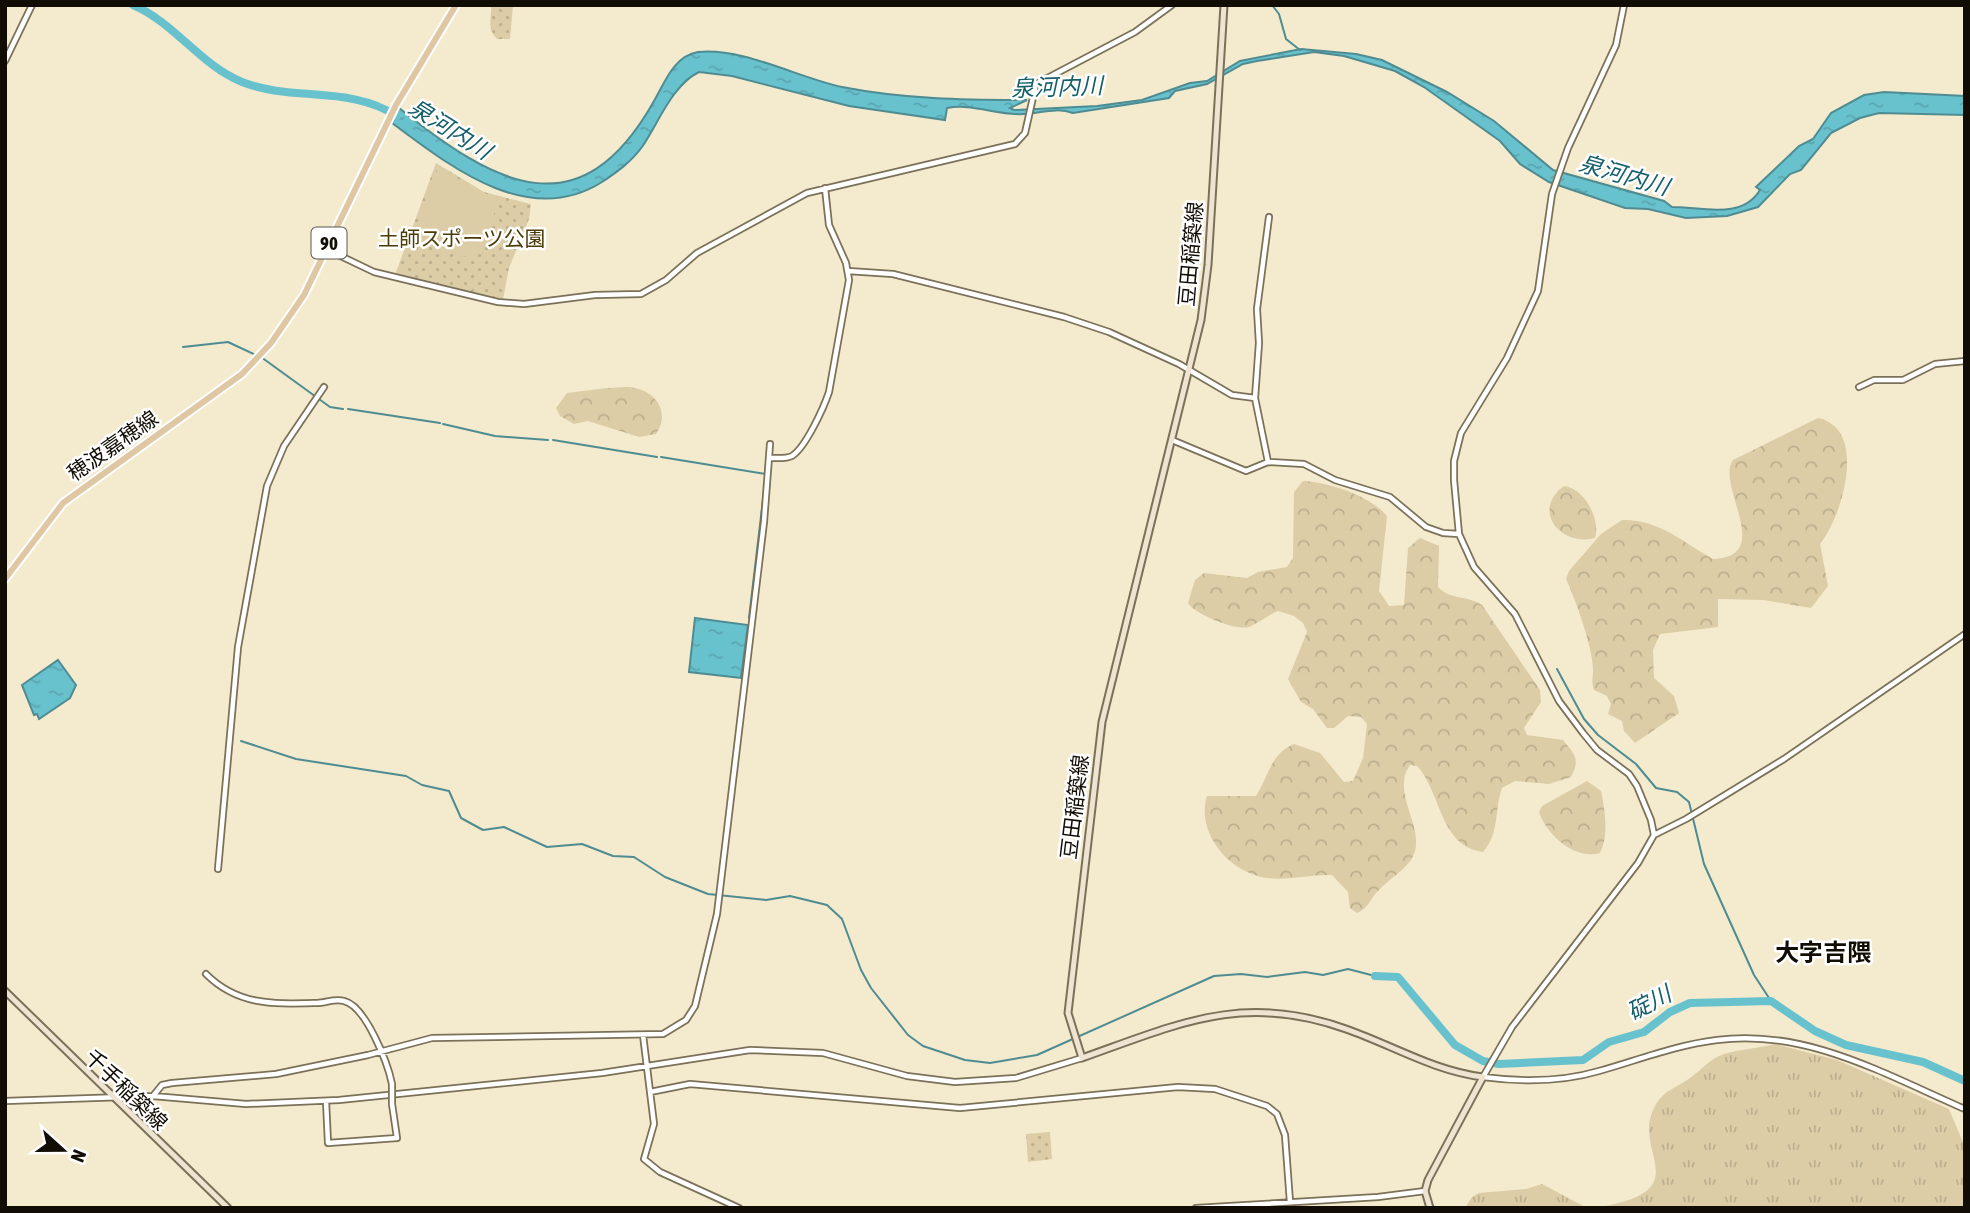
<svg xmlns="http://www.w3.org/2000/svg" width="1970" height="1213" font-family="'Asap Condensed','Noto Sans JP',sans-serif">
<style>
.grass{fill:url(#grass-tufts)}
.forest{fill:url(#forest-crowns)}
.park{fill:url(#park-dots)}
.pitch{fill:#dccda7}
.water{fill:url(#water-ripples);stroke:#4e8c92;stroke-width:2}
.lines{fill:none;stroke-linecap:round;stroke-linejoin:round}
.stream{stroke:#4e8c92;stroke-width:2}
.river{stroke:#68c2ce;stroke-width:8}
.tertiary-casing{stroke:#7b7159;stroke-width:8}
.secondary-casing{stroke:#7b7159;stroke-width:9}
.primary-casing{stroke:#fff;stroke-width:10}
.tertiary{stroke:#fff;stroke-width:4.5}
.secondary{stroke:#efe3d1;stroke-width:5}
.primary{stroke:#dfc7a3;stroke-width:6}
.tertiary-bridge-casing{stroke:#7b7159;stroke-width:8;stroke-linecap:butt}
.tertiary-bridge{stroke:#fff;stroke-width:4.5}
.labels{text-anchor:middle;stroke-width:5;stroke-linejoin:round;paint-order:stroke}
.shield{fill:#fff;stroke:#585650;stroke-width:2}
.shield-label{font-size:19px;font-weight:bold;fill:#110d05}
.park-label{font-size:21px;fill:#4e3c07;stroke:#fff}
.street-label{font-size:21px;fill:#110d05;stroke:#fff}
.water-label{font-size:23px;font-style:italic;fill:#145f69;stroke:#fff}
.quarter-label{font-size:24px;font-weight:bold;fill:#110d05;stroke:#fff}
</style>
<defs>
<pattern id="grass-tufts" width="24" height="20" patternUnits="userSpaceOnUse" patternTransform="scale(1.75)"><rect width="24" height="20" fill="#dccda7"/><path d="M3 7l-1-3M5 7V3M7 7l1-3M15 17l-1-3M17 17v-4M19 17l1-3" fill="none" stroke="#bcaf8e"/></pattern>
<pattern id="forest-crowns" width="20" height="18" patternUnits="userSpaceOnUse" patternTransform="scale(1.75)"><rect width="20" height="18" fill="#dccda7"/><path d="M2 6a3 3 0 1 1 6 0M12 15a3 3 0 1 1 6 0" fill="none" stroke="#bcaf8e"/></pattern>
<pattern id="park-dots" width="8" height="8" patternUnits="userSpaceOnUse" patternTransform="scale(1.75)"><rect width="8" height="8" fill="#dccda7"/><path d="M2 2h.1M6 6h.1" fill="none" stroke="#bcaf8e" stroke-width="1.8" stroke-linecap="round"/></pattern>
<pattern id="water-ripples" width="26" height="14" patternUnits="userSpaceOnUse" patternTransform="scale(1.75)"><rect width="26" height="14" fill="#68c2ce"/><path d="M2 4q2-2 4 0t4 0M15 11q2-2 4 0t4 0" fill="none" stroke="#59a6af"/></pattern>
</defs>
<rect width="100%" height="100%" fill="#f4eace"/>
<path class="grass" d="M1775,1044l62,16 112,49 16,38v61h-371c109,-17 35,-56 61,-102 8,-15 19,-17 32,-26 11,-7 19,-17 30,-23 16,-8 40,-8 58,-13z
M1542,1184l45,24h-122l7,-11 7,-4 47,-4z"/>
<path class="forest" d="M607,388c9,0 20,-2 28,0 23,5 35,26 21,46l-17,3 -51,-16 -14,3 -14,-8 -4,-8 11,-15z
M1818,418c51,11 24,99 2,126l8,42 -17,22 -48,-8 -45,-1v28l-58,7 -7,16 1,28 20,18 5,17 -44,30 -11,-12 -2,-10 -14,-7 3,-10 -4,-8 -13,-6c-3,-9 -1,-12 -1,-21 0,-21 -18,-71 -27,-90l3,-8 32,-37 21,-14c37,-1 60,22 91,39 63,-2 2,-74 20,-99z
M1303,481c25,1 68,15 84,35l-8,75 10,15 15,-1 4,-57 12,-10 19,8 -1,41c12,13 29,8 44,18l58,85 1,12 -17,26 3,7 36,5c11,14 18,19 8,37l-22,7 -34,-3 -13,7c-8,24 -2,44 -19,64 -44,-6 -41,-59 -66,-86l-7,-1c-21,30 20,66 1,95 -8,11 -23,20 -32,30 -9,8 -10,18 -22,23l-7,-5 -2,-16 -16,-17c-23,-1 -48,7 -71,2 -35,-8 -65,-46 -54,-81h49c13,-20 14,-42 38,-52l26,9 24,29 9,-1 10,-23 4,-34 -6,-7 -13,-1 -14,12h-7l-14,-19 -12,-7 -13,-23 19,-47 -4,-9 -9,-7 -16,-5c-10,4 -19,12 -29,16 -13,4 -55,-13 -61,-24l7,-23 9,-7 43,5 11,-6 29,-5 6,-9 1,-66z
M1564,486c20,2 37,33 31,52 -35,9 -64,-28 -31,-52z
M1587,781l14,10c4,19 8,44 -1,62 -26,7 -53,-18 -61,-41l3,-6z"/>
<path class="park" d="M491,5h22l-3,34h-13c-11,-11 -5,-20 -6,-34z
M436,163l48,29 47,12 -2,15 -20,49 -6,31 -108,-24z
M1050,1132l2,27 -24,3 -2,-28z"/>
<path class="pitch" d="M438,168l60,32 -14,50 -14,8 -58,-18z"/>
<path class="water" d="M1301,49l55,5 26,6 65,32 47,29 59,49 111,31 8,6c30,0 70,13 88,-17l-4,-3 43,-41 14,-7 18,-26 33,-18 20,-3 81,4v19l-86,-2 -19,5 -29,15 -30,37 -11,4 -32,33 -31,9 -41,2 -38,-9 -23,-1 -76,-26 -29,-18 -20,-23 -76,-54 -29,-16 -51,-15 -30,-4 -57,9 -14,3 -36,20 -32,7 -6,7 -96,15c-16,-6 -32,0 -49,1 -27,2 -50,-11 -77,-6l-2,12 -96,-14 -117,-30 -33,-4c-27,13 -41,52 -57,75 -11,15 -25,25 -40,35 -74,47 -152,-16 -210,-59l7,-15c96,77 181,125 255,-7 11,-19 20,-45 44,-49 44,-5 101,26 144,35 61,12 122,13 185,13l-17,8 4,2 83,-4 45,-6 48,-17 17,-2 33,-20z
M695,618l53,7 -7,53 -52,-6z
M58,660l18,25 -6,13 -31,21 -2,-5 -3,1 -12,-30z"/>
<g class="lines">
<path class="stream" d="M1272,5l7,9 7,25 14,11
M183,347l45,-5 28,13
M261,357l69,50 13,2
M348,409l92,14
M443,424l52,12 53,4
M553,440l104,17
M661,457l105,17 -17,144
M1557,669l27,50 14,16 38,29 20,24 21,4 12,10 15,62 50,111 17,26
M241,741l55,18 110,17 16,9 27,6 12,27 22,12 21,-3 43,20 35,-3 31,12 21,1 31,20 43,17 58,6 24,-4 37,9 15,14 19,51 10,18 37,47 15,11 42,14 25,3 47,-8 177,-79 27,-2 26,3 38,-5 18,3 25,-6 27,7"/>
<path class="river" d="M133,5c42,18 67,60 109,77 51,20 107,3 155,34
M1375,976l23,1 57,68 28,16 16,3 84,-4 26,-18 35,-10 26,-20 20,-9 81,-2 44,30 31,14 77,17 42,19"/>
<g class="tertiary-casing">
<path id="tertiary" d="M1624,5l-8,40 -48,103 -16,46 -14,97 -31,67 -46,75 -7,28v19l5,54 15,33 41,47 44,87 24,32 14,17 32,24 8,12 14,34 3,15 -16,28 -126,164 -29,50c38,5 79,5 116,-6 39,-11 77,-26 118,-31 89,-12 169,35 248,69
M5,61l27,-56
M326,249l48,23 124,30 26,2 71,-9 46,-1 25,-14 31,-27 110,-60 208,-49 10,-11 11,-49 99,-52 37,-27
M848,271l45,3 171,43 45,15 70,32 53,31 23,3
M1859,387l15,-7h29l32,-16 30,-3
M1172,440l74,31 22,-9 36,2 31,16 55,17 36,30 17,6 16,1
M770,458c7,0 16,1 22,-2 14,-9 32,-49 37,-64l20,-112 -3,-17 -17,-38 -4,-37
M1268,462l-13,-64 4,-55 -2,-34 12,-92
M1654,835l32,-16 98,-60 181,-125
M218,869l20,-222 29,-161 17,-40 40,-59
M206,974c32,32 68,30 111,29 9,0 18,-5 27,-2 22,5 44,63 48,83
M643,1035l11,89 -10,35 16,13 79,36
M650,1092l40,-8 270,24 218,-21 37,2 52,17 10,8 8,21 5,67
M153,1096l9,-11 10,-2 104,-9 92,-19 64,-17 231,-4 23,-14 9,-14 22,-92 47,-392 6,-78
M5,1101l148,-5 93,8 93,-4 263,-27 148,-23 73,3 84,23 48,6 61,-4 66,-20
M326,1101l2,42 69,-5 -5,-34
M1196,1208l182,-11 47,-6"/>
</g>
<g class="secondary-casing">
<path id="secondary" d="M1224,5l-16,260 -7,55 -99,402 -34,291 14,45c96,-34 161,-66 264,-29 46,16 88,42 137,48l-55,103 -3,11 5,17
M5,991l223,217"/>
</g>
<g class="primary-casing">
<path id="primary" d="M5,579l58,-76 179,-129 29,-31 33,-48 92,-190 60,-100"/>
</g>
<use href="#tertiary" class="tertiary"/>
<use href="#secondary" class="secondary"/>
<use href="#primary" class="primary"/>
<g class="tertiary-bridge-casing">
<path id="tertiary-bridge" d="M392,1084v20"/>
</g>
<use href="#tertiary-bridge" class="tertiary-bridge"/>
</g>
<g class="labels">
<rect class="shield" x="311.5" y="227.5" width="35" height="31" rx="5"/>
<g class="shield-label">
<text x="329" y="250">90</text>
</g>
<g class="park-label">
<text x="462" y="246">土師スポーツ公園</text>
</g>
<g class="street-label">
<text transform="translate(1191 254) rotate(-85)" y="7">豆田稲築線</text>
<text transform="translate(113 446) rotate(-35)" y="7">穂波嘉穂線</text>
<text transform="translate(1075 807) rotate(-83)" y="7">豆田稲築線</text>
<text transform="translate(126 1090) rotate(44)" y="7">千手稲築線</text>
</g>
<g class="water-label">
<text transform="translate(1057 87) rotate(-2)" y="8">泉河内川</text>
<text transform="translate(450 129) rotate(32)" y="8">泉河内川</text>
<text transform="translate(1624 175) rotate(16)" y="8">泉河内川</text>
<text transform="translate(1649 1003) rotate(-28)" y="8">碇川</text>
</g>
<g class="quarter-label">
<text x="1823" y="961">大字吉隈</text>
</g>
</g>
<rect width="1970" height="1213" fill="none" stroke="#110d05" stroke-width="14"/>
<g transform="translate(63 1150) rotate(111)" stroke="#ffffff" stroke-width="5" paint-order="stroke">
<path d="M0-5L12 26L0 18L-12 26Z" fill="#110d05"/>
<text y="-10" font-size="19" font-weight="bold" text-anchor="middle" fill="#110d05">N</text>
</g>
</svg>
